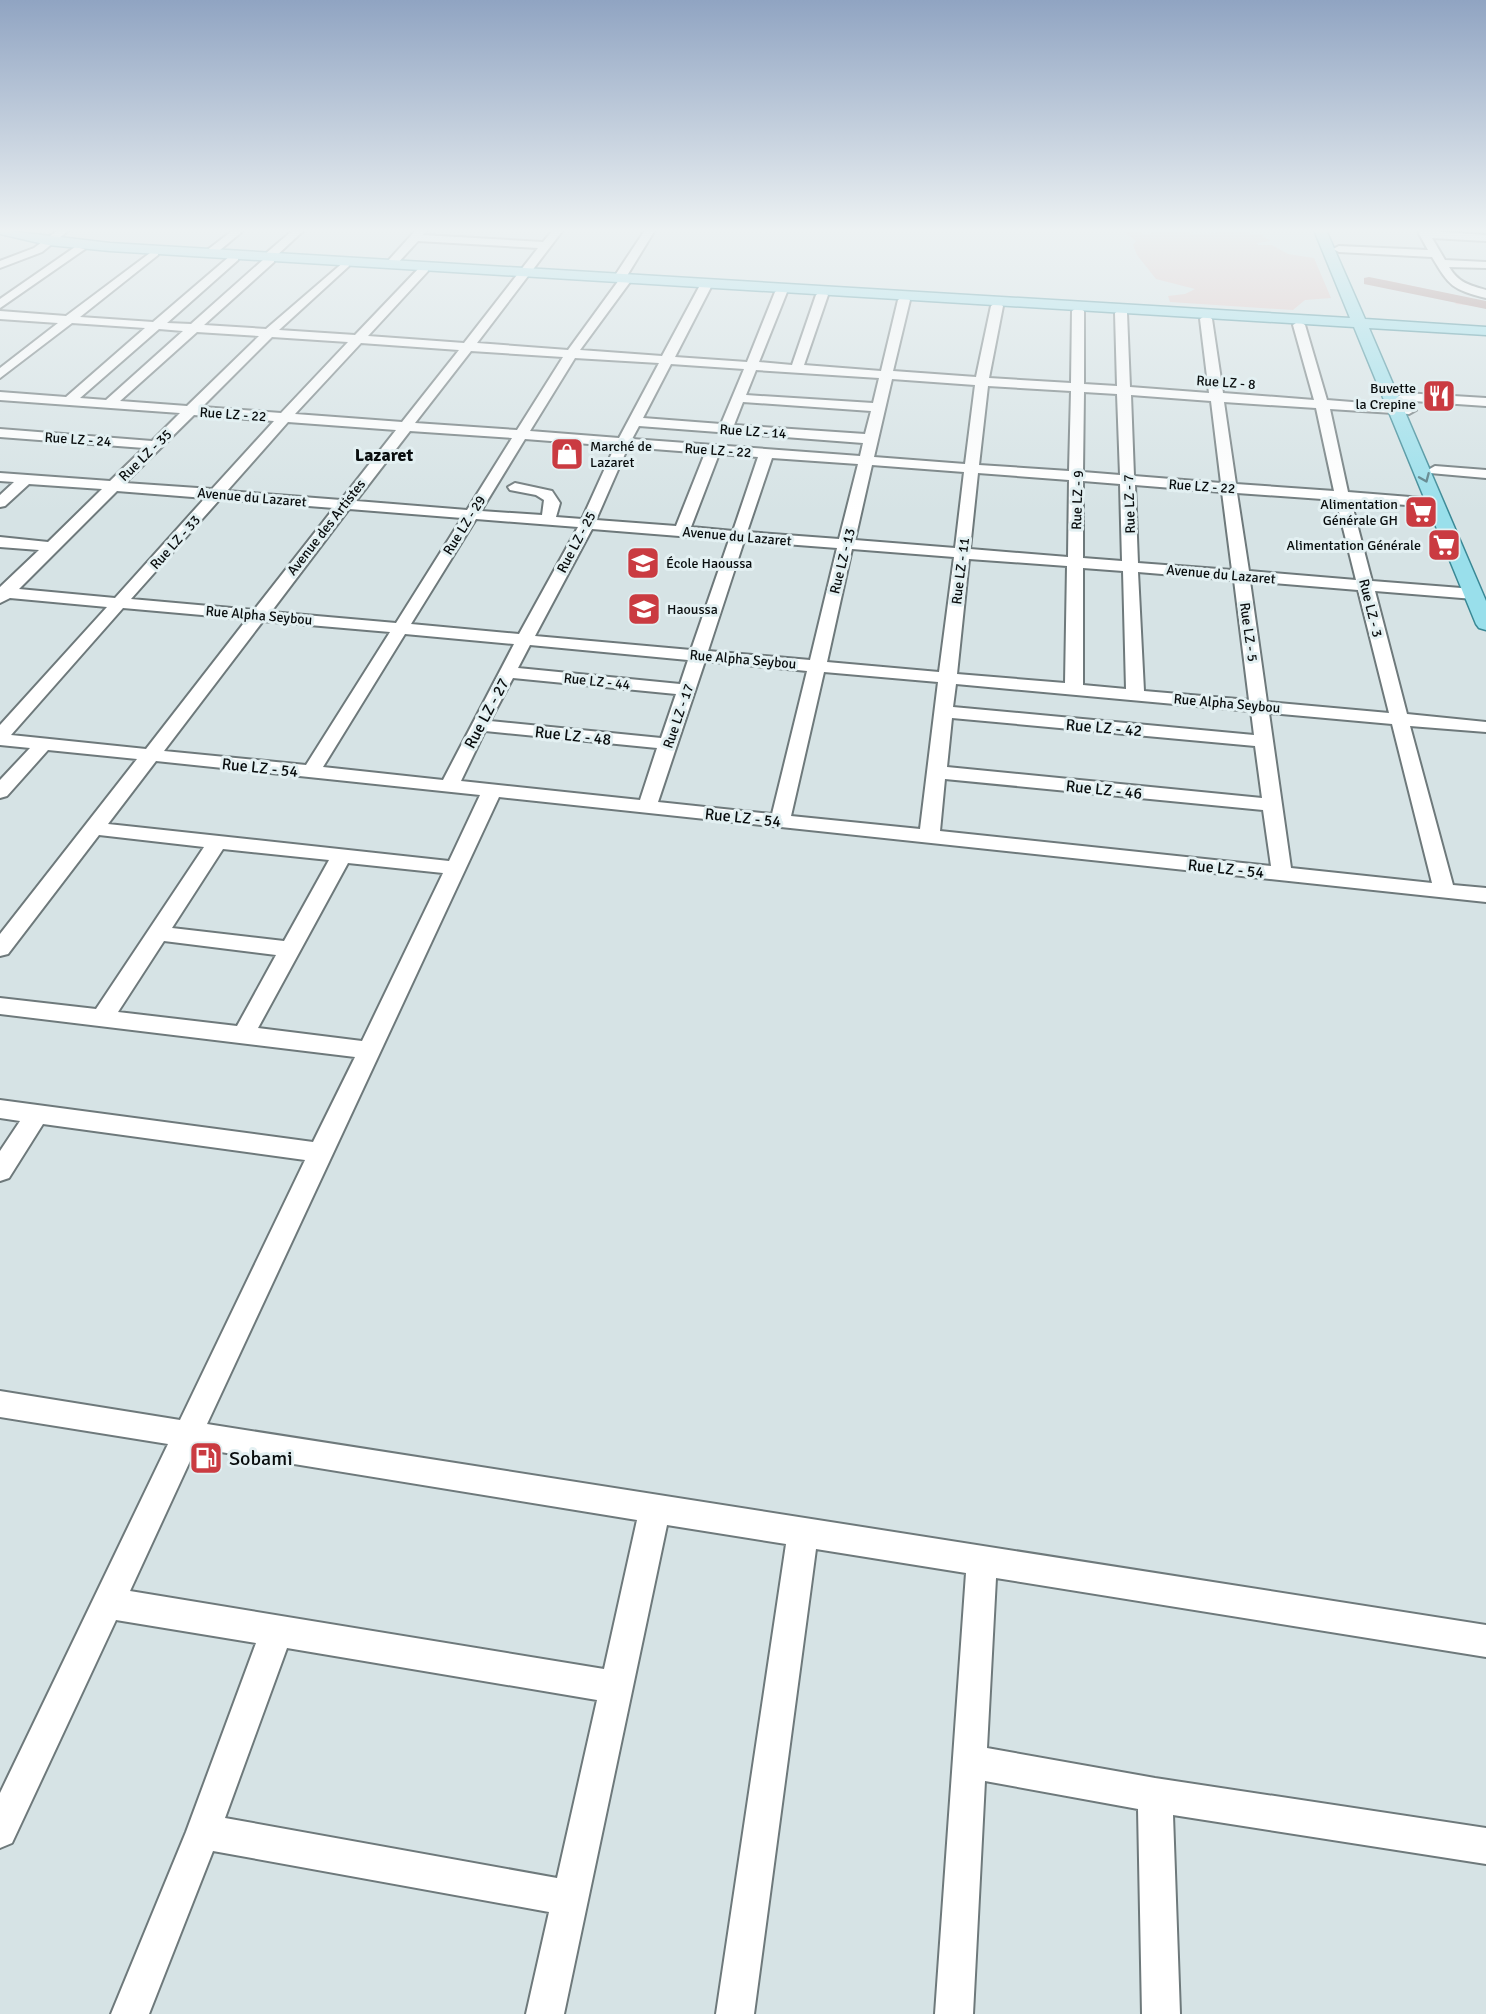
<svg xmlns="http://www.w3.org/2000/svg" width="1486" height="2014" font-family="Signika,sans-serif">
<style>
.green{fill:#e0c2c0}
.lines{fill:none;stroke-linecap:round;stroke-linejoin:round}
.river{fill:#ac8b89;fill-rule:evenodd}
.minor-casing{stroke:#6e797b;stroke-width:4}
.major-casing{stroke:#3a8895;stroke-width:3}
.minor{fill:#fff;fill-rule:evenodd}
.major{fill:#99dfeb;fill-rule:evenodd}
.oneway{stroke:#588088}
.labels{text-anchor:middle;stroke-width:6;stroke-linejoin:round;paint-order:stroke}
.far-street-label{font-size:14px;fill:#090d0e;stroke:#e3f0f2}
.far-poi-label{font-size:14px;fill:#090d0e;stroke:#e3f0f2;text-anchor:end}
.street-label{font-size:16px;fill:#090d0e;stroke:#e3f0f2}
.far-district-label{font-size:18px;font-weight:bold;fill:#090d0e;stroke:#e3f0f2}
.near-poi-label{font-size:20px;fill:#090d0e;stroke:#e3f0f2;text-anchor:start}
</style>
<rect width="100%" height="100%" fill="#d6e3e5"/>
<path class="green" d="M1127,230l23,5 2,-4 30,-1 12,4 52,-3 1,2 15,2 8,6 -13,2 1,2h14l16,9 26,4 17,40 -26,2 -12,10 -123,-8 -2,-6 17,-2 10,-5 -39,-10 -19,-24 -4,-10 3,-4 -10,-7z
M1368,279l17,1 101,22v5l-31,-3 2,-2z"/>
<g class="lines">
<path class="river" d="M1369,277l117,24v8l-122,-25v-6z"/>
<g class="minor-casing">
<path id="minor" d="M58,230h11l-27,22 -42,16v-7l34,-13z
M233,230h11l-30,25h-8v-4z
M293,230h11l-30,28v4l-70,63 62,4 79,-68 4,1v4l-70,64 76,5 65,-68h8v4l-60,65 96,7 74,-95 -120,-7 -23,25h-8v-4l29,-32h11l-4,5 120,7 10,-12h10l-86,113 91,7 51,-70 -5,-3 31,-47h10l-30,49 5,3 -50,68 82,6 37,-69 6,-3 6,3 -36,70 72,5 28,-70 6,-4 6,4 -28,70 33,3 24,-70 6,-4 6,4 -24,70 77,6 17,-71 6,-4 6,4 -17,71 83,6 15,-71 6,-4 6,4 -14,72 82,5 1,-72 6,-4 6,4v73l33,2 -2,-73 6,-4 6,4 3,74 79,6 -9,-74 6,-4 6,4 11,74 91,7 -21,-75 6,-4 6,4 22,75 87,7 2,3 -7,4 -79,-5 18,83 87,7 7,4 -7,4 -84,-6 21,80 102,8 8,5 -8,5 -99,-8 32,123 79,8v10l-76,-6 43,159 33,3v14l-987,-105 -292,627 1279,201v32l-490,-79 -9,170 168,30 331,50v36l-313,-49 7,199h-38l-4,-205 -153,-28 -12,233h-38l31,-441 -150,-24 -62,465h-38l70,-470 -119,-19 -103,489h-38l23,-102 -336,-61 -64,163h-38l75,-182 70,-189 -140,-23 -104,223 -12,5v-55l168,-349 -168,-27v-26l180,29 125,-260 -262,-36 -34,54 -9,3v-30l20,-30 -20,-3v-18l313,42 42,-85 -355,-43v-16l96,11 108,-162 -105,-12 -91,119 -8,2v-22l137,-175 -89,-9 -41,46 -7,2v-18l30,-32 -30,-3v-20l107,-118 -97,-9 -10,5v-16l39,-37 -39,-3v-10l48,5 54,-53 -73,-5 -24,22 -5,1v-12l14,-13 -14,-1v-8l110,8 34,-33 -144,-11v-8l152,12 28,-28 -180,-13v-8l66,5 79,-69 -73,-5 -72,55v-10l58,-45 -58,-4v-8l66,5 88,-66 4,1v4l-78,62 73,5 77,-66h8v4l-71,63 24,1 73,-65v-4zM159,329l24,2 -77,69 -26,-2zM197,332l62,4 -72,70 -67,-5zM272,337l76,5 -67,71 -79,-6zM361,343l98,7 -57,72 -107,-8zM471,351l92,6 -46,73 -102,-7zM575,358l84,5 -40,75 -89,-7zM671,364l73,5 -23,55 -78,-6zM756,370l123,8 -6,25 -127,-8zM892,379l83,6 -10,79 -91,-7zM988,386l83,5 -2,80 -90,-6zM1084,392l33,2 3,81 -37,-3zM1131,395l80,6 10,82 -87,-7zM743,402l128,9 -6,23 -131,-9zM1224,402l92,6 18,83 -98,-7zM194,415l80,6 -62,68 -87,-6zM288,422l108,8 -55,70 -114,-9zM639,426l224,17 -3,13 -228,-17zM410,431l102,7 -45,72 -111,-9zM525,439l90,7 -33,73 -26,-2 4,-14 -8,-12 -37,-8 -7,4 2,3 26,5 8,5 -2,15 -61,-4zM628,447l77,6 -29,73 -80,-6zM719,454l39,3 -25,74 -42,-4zM772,458l86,6 -19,75 -92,-7zM872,465l92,7 -9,76 -100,-8zM978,473l91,7 -1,77 -98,-8zM1083,481l37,3 2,77 -39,-3zM1135,485l87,7 10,78 -94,-7zM117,491l88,7 -90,100 -96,-9zM1237,493l99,7 20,80 -107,-9zM220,499l114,9 -80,102 -123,-11zM349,509l113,9 -66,105 -125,-11zM476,519l102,8 -59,107 -108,-10zM592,529l137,11 -38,110 -156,-14zM744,541l93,7 -27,112 -102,-9zM852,549l102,8 -15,115 -112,-10zM969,559l98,7 -2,117 -108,-9zM1083,568l40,3 3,118 -43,-4zM1138,572l96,8 15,120 -105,-9zM1250,581l108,9 31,123 -122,-11zM123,608l124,11 -101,130 -135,-14zM263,621l127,11 -84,133 -142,-14zM405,634l109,10 -71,136 -120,-13zM530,645l158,15 -8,24 -162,-16zM705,661l102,10 -35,143 -114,-12zM824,672l114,10 -18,147 -129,-13zM513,678l163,16 -15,44 -171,-17zM956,684l295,27 3,24 -301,-28zM1269,713l123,11 40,159 -141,-15zM952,718l303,28 7,52 -315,-31zM485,731l172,17 -17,52 -179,-19zM156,761l324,34 -31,66 -341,-37zM945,779l318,31 8,56 -331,-35zM223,849l106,11 -45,81 -112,-13zM348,863l95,10 -81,168 -104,-13zM164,941l112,14 -39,71 -119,-14zM196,1448l441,72 -33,149 -474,-78zM287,1648l310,52 -40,178 -332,-60z
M1417,230l69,5v6l-54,-3 13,22 41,2v6l-37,-1c10,16 20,18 37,23v8c-34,-9 -36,-11 -54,-41l-93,-5 -6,-3 6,-3 89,4z
M75,247l10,2 -85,59v-9z
M1404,393l82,5v8l-87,-6 -2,-3z
M1435,466l51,4v8l-56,-5 -2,-3z"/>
</g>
<g class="major-casing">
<path id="major" d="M0,230l110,13 1240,75 -36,-88h12l39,89 121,8v8l-117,-7 117,273v29l-7,-2 -3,-4 -122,-297 -1244,-76 -62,-6 -48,-11z"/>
</g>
<use href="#minor" class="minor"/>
<use href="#major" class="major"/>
</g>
<defs><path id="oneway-chevron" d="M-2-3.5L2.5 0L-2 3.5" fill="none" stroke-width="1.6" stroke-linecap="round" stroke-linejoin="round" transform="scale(1.5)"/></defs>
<use class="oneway" href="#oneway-chevron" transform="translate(1425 478) rotate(67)"/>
<linearGradient id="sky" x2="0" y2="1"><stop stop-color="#90a4c2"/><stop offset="0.45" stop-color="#edf2f3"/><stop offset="1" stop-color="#edf2f3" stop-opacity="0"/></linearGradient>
<rect width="1486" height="512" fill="url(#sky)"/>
<defs>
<g id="restaurant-square" transform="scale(1.725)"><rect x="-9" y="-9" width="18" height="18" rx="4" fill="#ca3b41" stroke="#e3f0f2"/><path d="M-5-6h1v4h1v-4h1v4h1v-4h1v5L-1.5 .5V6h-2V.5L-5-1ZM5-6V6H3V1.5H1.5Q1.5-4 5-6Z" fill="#fff"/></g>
<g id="shop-square" transform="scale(1.725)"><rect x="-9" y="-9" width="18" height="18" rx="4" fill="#ca3b41" stroke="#e3f0f2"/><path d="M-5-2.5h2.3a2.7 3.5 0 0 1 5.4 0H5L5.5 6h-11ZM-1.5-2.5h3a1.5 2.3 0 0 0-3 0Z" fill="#fff"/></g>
<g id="supermarket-square" transform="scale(1.725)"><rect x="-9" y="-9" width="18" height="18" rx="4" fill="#ca3b41" stroke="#e3f0f2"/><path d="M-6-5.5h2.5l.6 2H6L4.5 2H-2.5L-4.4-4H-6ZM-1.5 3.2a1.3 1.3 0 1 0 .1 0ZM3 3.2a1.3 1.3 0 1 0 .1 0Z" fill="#fff"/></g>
<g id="school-square" transform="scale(1.725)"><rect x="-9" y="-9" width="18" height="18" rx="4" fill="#ca3b41" stroke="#e3f0f2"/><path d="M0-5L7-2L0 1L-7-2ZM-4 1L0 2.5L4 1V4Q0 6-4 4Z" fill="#fff"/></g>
<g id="fuel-square" transform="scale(1.725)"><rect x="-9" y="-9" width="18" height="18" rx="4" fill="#ca3b41" stroke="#e3f0f2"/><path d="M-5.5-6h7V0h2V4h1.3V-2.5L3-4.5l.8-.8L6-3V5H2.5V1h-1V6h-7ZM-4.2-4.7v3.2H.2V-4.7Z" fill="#fff"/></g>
</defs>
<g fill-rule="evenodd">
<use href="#restaurant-square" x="1439" y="396"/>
<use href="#shop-square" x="567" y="454"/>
<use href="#supermarket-square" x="1421" y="512"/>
<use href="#supermarket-square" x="1444" y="545"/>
<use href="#school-square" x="643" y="563"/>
<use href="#school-square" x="644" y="609"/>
<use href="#fuel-square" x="206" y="1458"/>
</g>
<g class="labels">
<g class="far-street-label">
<text transform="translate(1226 382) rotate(4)" y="5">Rue LZ - 8</text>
<text transform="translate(233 414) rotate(4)" y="5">Rue LZ - 22</text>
<text transform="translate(753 431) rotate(4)" y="5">Rue LZ - 14</text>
<text transform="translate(78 439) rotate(4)" y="5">Rue LZ - 24</text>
<text transform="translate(718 450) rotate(4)" y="5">Rue LZ - 22</text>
<text transform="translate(145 455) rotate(-44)" y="5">Rue LZ - 35</text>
<text transform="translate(1202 486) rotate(4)" y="5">Rue LZ - 22</text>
<text transform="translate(252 497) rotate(5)" y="5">Avenue du Lazaret</text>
<text transform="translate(1077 500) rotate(-88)" y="5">Rue LZ - 9</text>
<text transform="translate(1129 504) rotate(-92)" y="5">Rue LZ - 7</text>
<text transform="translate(464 525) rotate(-58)" y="5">Rue LZ - 29</text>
<text transform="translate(326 527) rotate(-52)" y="5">Avenue des Artistes</text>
<text transform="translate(737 536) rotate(5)" y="5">Avenue du Lazaret</text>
<text transform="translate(175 542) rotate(-48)" y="5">Rue LZ - 33</text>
<text transform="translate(576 542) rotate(-62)" y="5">Rue LZ - 25</text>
<text transform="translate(842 561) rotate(-76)" y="5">Rue LZ - 13</text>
<text transform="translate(960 571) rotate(-83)" y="5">Rue LZ - 11</text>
<text transform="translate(1221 574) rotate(5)" y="5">Avenue du Lazaret</text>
<text transform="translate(1371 608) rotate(76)" y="5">Rue LZ - 3</text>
<text transform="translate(259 615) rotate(5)" y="5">Rue Alpha Seybou</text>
<text transform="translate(1249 632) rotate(82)" y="5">Rue LZ - 5</text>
<text transform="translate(743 659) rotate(5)" y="5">Rue Alpha Seybou</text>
<text transform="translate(597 681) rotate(6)" y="5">Rue LZ - 44</text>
<text transform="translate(1227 703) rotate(5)" y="5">Rue Alpha Seybou</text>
<text transform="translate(678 716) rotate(-71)" y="5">Rue LZ - 17</text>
</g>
<g class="far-poi-label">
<text x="1416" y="393">Buvette<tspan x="1416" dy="16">la Crepine</tspan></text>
<text x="590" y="451" text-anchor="start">Marché de<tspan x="590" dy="16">Lazaret</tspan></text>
<text x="1398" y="509">Alimentation<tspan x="1398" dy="16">Générale GH</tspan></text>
<text x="1421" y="550">Alimentation Générale</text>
<text x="666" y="568" text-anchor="start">École Haoussa</text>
<text x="667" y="614" text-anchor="start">Haoussa</text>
</g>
<g class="street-label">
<text transform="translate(486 713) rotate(-62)" y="6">Rue LZ - 27</text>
<text transform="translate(1104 727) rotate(5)" y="6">Rue LZ - 42</text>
<text transform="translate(573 735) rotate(6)" y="6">Rue LZ - 48</text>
<text transform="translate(260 767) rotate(6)" y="6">Rue LZ - 54</text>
<text transform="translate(1104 789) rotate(6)" y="6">Rue LZ - 46</text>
<text transform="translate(743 817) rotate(6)" y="6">Rue LZ - 54</text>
<text transform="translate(1226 868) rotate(6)" y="6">Rue LZ - 54</text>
</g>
<g class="far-district-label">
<text x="384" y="461">Lazaret</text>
</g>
<g class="near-poi-label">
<text x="229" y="1465">Sobami</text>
</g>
</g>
</svg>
